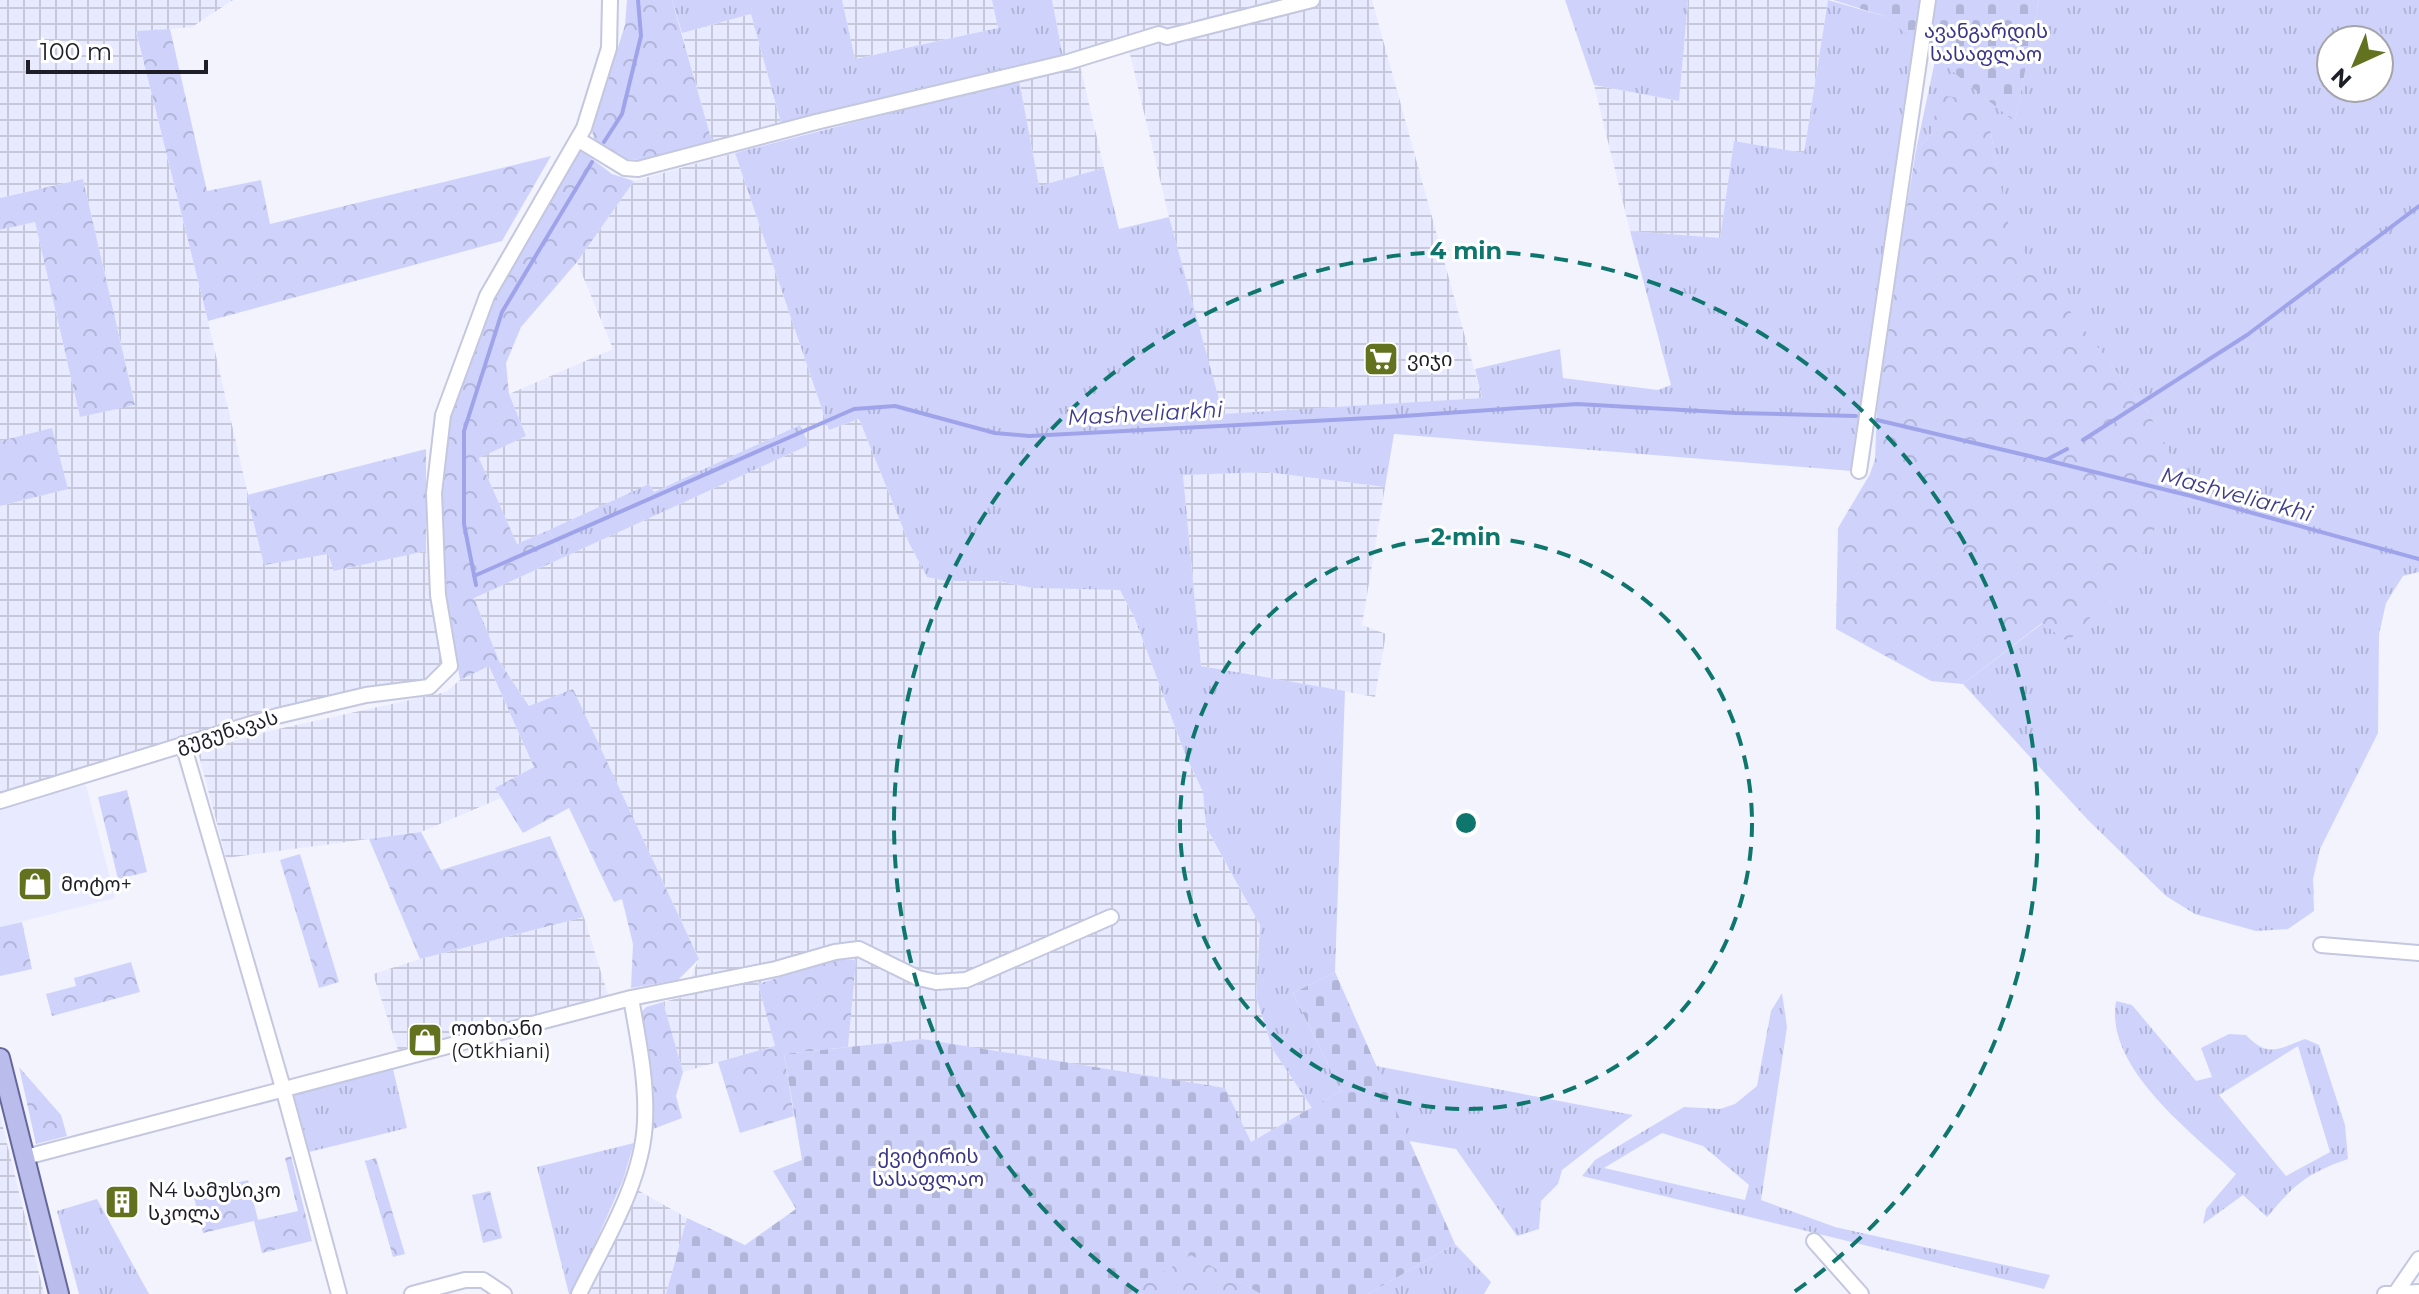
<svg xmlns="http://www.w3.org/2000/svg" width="2419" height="1294" font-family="Montserrat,'Noto Sans Georgian',sans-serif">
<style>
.built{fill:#e8ebff}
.industrial{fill:url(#industrial-grid)}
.grass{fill:url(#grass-tufts);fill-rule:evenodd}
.forest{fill:url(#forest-crowns)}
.cemetery{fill:url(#cemetery-stones)}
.green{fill:#cfd3fc}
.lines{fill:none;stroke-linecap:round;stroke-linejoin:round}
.stream{stroke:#9fa4ea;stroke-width:4}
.minor-casing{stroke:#c4c7e0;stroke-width:18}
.major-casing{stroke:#65689d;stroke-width:22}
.minor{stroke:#fff;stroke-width:14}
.major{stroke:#babceb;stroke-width:18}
.ring{fill:none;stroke:#0f766e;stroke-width:4;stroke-dasharray:14 10}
.labels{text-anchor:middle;stroke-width:6;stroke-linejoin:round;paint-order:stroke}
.park-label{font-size:20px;fill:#3a3687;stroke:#fff}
.poi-label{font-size:20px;fill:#1d1e27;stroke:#fff;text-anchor:start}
.street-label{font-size:20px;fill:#1d1e27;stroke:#fff}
.water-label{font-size:22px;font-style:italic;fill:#3e3c8d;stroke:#fff}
.centre{fill:#0f766e;stroke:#fff;stroke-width:4}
.ring-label{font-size:24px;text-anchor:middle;font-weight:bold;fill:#0f766e;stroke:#fff;stroke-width:6;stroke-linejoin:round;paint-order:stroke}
</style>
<defs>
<pattern id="industrial-grid" width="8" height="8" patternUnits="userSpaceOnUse" patternTransform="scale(2)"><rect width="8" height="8" fill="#e8ebff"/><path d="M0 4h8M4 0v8" fill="none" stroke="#c7c9db"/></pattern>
<pattern id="grass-tufts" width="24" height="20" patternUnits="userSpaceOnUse" patternTransform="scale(2)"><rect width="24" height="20" fill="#cfd3fc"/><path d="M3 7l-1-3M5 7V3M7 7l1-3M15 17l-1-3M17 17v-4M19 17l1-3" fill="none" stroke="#b1b5d8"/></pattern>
<pattern id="forest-crowns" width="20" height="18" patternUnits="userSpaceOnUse" patternTransform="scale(2)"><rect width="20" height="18" fill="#cfd3fc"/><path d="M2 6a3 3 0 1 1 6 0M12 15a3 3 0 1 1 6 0" fill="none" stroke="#b1b5d8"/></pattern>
<pattern id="cemetery-stones" width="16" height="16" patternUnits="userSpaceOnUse" patternTransform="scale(2)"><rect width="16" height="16" fill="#cfd3fc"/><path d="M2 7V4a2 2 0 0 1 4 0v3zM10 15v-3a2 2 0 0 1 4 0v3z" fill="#b1b5d8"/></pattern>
</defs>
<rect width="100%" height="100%" fill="#f2f3fd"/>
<path class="built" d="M86,785l29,113 -115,29v-120z"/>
<path class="industrial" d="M0,0h233l-41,27 -56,5 72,289 56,243 64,-10 7,17 91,-20 20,111 -24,20 -112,19 -310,92v-287l67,-17 -15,-60 -52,12v-211l35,-8 45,195 55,-13 -52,-225 -83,19z
M842,0h150l6,28 -143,31z
M1052,0h320l110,398 -260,17 -53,-198 -40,-167 -66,7z
M1688,0h140l-24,153 -70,-11 -14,97 -90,-8 -36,-146 85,16z
M751,14l31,113 -69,18 -31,-112z
M1079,61l25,107 -65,19 -20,-107z
M735,153l94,277 30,-11 50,124 18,34 19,4h51l36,7 87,2 15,29 50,135 18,38 3,35 54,98 -4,72 17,53 39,58 -61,34 -329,-103 -74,8 7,-87 -16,-1 -81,25 17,62 -92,26 -20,-70 20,-5 16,-39 -127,-269 -42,18 -31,-46 -25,-63 335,-153 -156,47 -3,-8 -133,61 -38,-88 47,-21 -17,-42 104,-45 -36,-87 57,-81z
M1267,472l118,15 -23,138 24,9 -11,63 -174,-31 -18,-191z
M489,666l45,101 -38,21 5,10 -80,34 -195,26 -28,-106 71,-21 177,-39 14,-12z
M584,917l24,78 -210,55 -25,-76 47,-15z
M0,1115l37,150 7,29h-44z
M634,1188l53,30 -21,76h-80z"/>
<path class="grass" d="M672,0h170l13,59 143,-31 -6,-28h60l11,57 -281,70 -31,-113 -69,19z
M1565,0h123l-9,101 -85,-16z
M1828,0l56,16 34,26 -66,429 -458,-37 -9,53 -118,-15 -84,3 18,191 144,25 -10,281 -42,21 48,98 -29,17 -39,-58 -17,-53 4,-72 -54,-98 -3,-35 -18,-38 -50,-135 -15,-29 -87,-2 -36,-7h-51l-19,-4 -18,-34 -50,-124 -30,11 -94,-277 284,-73 20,106 65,-18 15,61 50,-12 54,197 259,-16 -7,-29 85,-20 3,29 95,12 13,-5 -41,-154 90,7 14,-97 70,12z
M2039,0h380v572l-16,4 -17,27 -7,31 -1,99 -58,116 -7,30 1,32 -26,18 -32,2 -61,-17 -29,-18 -78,-76 -125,-136 80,-61 25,19 81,-228 -140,-181 -18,-99 -58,-2 -17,18 20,-94 79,65zM2331,40h48v48h-48z
M800,425l9,20 -247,113 -13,-28 100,-46 5,8z
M1782,993l5,34 -26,173 74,27 215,48 -6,14 -462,-113 13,-16 89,-53 36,2 15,-5 22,-18 14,-75zM1662,1133l41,13 46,39 -4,15 -141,-32z
M2116,1001l16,4 64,76 16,-4 -11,-29 28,-14 17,1c22,23 32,14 59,4l14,6 26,80 3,34c-41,14 -54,26 -81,58l-24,-22 -40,29 3,-15 30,-35c-43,-41 -132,-106 -120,-173zM2298,1046l32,106 -44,24 -67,-81z
M392,1065l15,63 -102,25 -13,-55 3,-6z
M1376,1066l257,49 -71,55 -4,14 -17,17 -2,28 -22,7 -61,-87 -47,-8z
M634,1143l-11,37 -50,114h-4l-32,-127z
M97,1199l52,95h-70l-22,-83z
M1455,1244l36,38 -7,12h-116z"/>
<path class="forest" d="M627,0h45l41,145 -72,15 -27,-2 -19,-14 -3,-14 33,-105z
M170,29l37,162 54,-11 9,44 281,-68 -49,85 -294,80 -72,-290z
M1945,96l32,4 14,34 19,99 139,181 33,62 -48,93 -66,73 -26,-19 -79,61 -32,-3 -95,-52 2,-101 32,-54 5,-15 3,-75 38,-234 17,-18 -2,-9z
M578,148l34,26 22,7 -57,81 -56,65 -15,36 3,31 17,42 -47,22 38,86 32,-14 13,28 -88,40 25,63 30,45 44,-17 126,270 -21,21 -47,8 2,-44 -11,-45 -8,3 -45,-94 -46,25 -28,-45 39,-21 -45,-101 -29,14 -16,-97 -4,-88 9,-79 44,-118z
M83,179l52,226 -55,12 -45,-195 -35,8v-32z
M52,428l16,61 -68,17v-65z
M426,449v102l-92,20 -6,-17 -64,11 -17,-70z
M127,790l20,82 -29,7 -20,-82z
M421,832l20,38 109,-34 34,81 -164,42 -51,-120z
M300,854l39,128 -20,6 -39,-128z
M22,922l10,47 -32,7v-49z
M839,959l17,1 -8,87 -64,7 10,62 -54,17 -22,-71 57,-16 -17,-62z
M131,962l9,30 -88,24 -6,-22 30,-8 -2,-8z
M663,1002l20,70 -7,24 6,22 -29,11v-41l-14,-73 7,-8z
M19,1067l42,48 6,21 -31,8z
M291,1156l21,85 -50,12 -8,-32 -51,12 -10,-39 55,-14 10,40 40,-9 -13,-53z
M376,1158l29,96 -12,3 -28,-96z
M490,1191l12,47 -19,5 -11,-48z
M1191,1254l70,40h-133z"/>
<path class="cemetery" d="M1833,0h206l-24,122 -131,-106z
M1335,972l120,272 -87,50h-107l-70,-39 -63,39h-462l21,-76 58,27 51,-36 -23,-38 29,-11 -18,-106 138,-15 303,49 26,54 90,-51 -48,-98z"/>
<path class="green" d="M376,1088l9,25 -42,14 -9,-25z"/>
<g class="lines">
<path class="stream" d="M604,142l18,-28 19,-78 -3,-36
M1877,420l169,40 21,-11
M2083,440l164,-105 172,-129
M2046,460l145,36 228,63
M474,576l380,-167 41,-3 100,27 34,3 360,-19 188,-13 159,9 120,3
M476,585l-12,-61v-93l38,-119 90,-150"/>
<g class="minor-casing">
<path id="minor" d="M579,140l46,28 13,1 178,-47 252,-60 91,-28 8,3 7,-2 138,-35
M1859,471l69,-471
M183,744l100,344 56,206
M0,801l277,-85 89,-21 63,-8 21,-21 -12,-71 -4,-102 9,-78 44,-119 97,-168 25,-80 1,-48
M2321,945l98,8
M26,1157l605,-159 145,-29 59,-17 24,-3 59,29 18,4 30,-2 145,-63
M1814,1241l47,53
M412,1294l53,-14h18l21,14
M579,1294c26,-53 64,-113 66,-173 2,-41 -7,-82 -14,-123
M2385,1294l34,-2
M2395,1294l24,-35"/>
</g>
<g class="major-casing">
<path id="major" d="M0,1058l59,236"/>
</g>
<use href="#minor" class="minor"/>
<use href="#major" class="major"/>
</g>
<g class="ring">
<circle cx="1466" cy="823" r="286"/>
<path d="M1138 1292A572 572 0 1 1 1794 1292"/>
</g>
<defs>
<g id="supermarket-square" transform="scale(1.8)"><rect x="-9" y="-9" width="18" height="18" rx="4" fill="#62721e" stroke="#fff"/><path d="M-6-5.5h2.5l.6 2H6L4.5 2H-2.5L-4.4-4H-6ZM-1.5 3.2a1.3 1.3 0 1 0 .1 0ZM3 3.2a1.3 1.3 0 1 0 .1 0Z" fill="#fff"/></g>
<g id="shop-square" transform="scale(1.8)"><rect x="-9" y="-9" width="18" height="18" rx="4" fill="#62721e" stroke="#fff"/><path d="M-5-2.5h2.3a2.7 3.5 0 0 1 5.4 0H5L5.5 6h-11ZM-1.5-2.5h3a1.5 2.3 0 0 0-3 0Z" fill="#fff"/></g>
<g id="building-square" transform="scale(1.8)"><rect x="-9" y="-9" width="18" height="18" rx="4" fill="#62721e" stroke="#fff"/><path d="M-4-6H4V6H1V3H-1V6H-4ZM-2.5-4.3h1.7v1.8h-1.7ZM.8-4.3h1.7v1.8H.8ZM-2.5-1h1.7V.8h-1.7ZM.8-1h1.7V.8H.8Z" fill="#fff"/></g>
</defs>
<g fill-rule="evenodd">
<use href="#supermarket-square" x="1381" y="359"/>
<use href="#shop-square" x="35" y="884"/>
<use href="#shop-square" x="425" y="1040"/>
<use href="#building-square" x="122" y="1202"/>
</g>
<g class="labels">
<g class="park-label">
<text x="1986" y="38">ავანგარდის<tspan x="1986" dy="23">სასაფლაო</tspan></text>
<text x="928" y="1163">ქვიტირის<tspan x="928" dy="23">სასაფლაო</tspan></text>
</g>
<g class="poi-label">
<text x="1407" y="366">ვიჯი</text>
<text x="61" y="891">მოტო+</text>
<text x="451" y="1035">ოთხიანი<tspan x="451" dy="23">(Otkhiani)</tspan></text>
<text x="148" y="1197">N4 სამუსიკო<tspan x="148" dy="23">სკოლა</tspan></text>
</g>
<g class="street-label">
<text transform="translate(227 731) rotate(-16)" y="7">გუგუნავას</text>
</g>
<g class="water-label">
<text transform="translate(1145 413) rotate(-3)" y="8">Mashveliarkhi</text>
<text transform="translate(2237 494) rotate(15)" y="8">Mashveliarkhi</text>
</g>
</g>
<circle cx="1466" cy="823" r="12" class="centre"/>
<g class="ring-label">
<text x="1466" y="259">4 min</text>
<text x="1466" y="545">2 min</text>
</g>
<g transform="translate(2355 64) rotate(224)"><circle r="38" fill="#ffffff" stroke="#a5a5a9" stroke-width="2"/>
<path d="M0-6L14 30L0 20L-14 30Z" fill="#62721e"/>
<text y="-12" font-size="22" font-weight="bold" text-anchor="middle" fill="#1d1e27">N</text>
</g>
<path d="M28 60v12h178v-12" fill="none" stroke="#1d1e27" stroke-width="4"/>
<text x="40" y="60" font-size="24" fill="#1d1e27" stroke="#ffffff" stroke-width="6" paint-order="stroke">100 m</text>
</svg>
